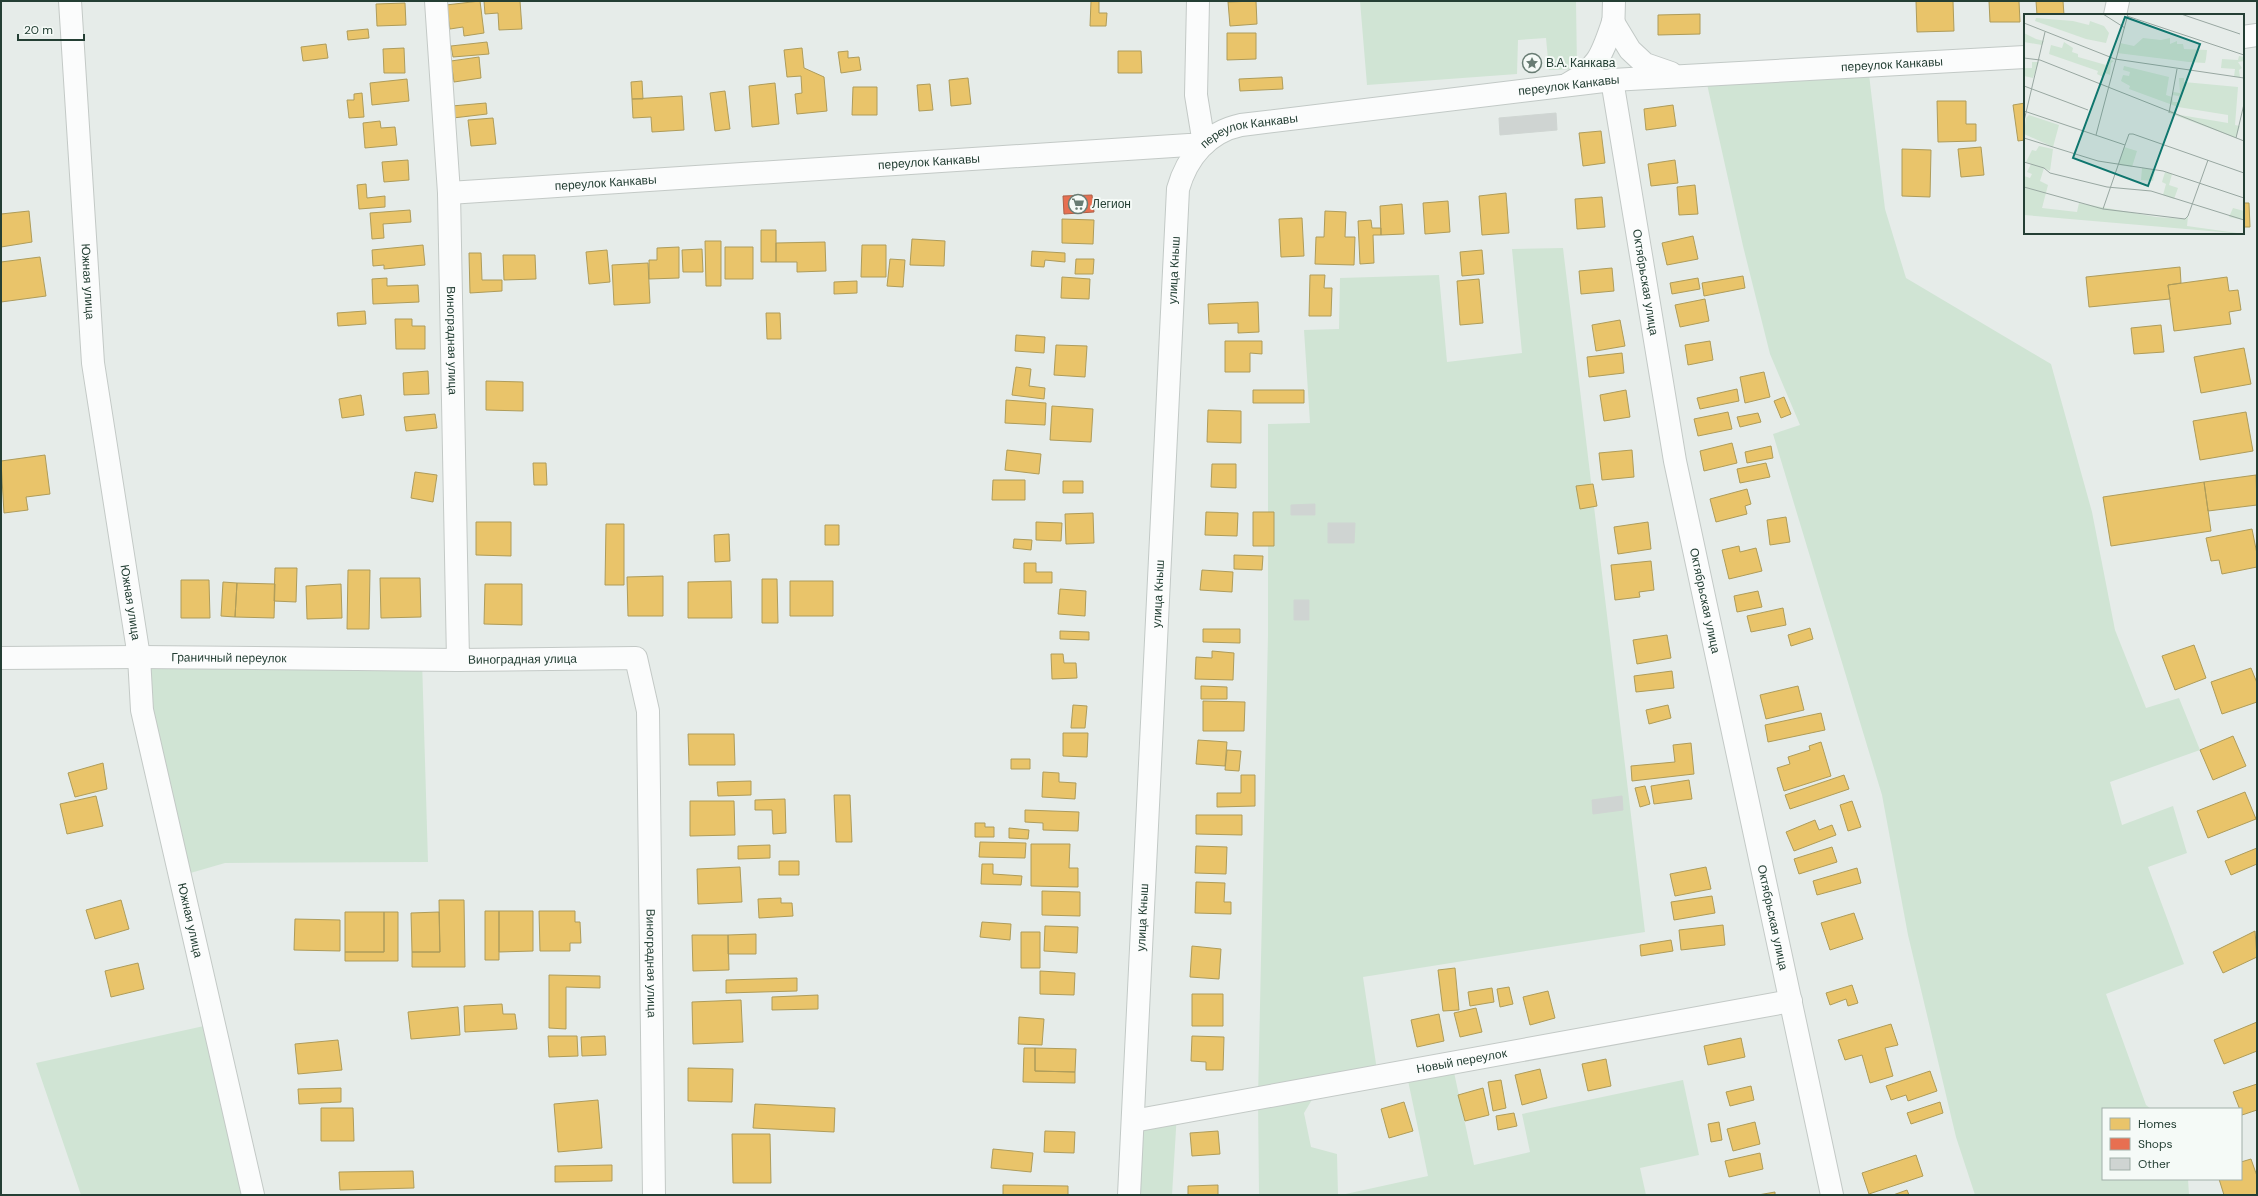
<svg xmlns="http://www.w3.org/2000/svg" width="2258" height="1196" font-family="'DM Sans',sans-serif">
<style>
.green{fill:#d0e4d4}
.homes{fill:#e9c46a;stroke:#ae9c5a}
.shops{fill:#e76f51;stroke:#ac6148}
.building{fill:#cfd4d2;stroke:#cfd5d2}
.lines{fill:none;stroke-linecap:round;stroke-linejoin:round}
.street-casing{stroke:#c3c9c6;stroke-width:24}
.secondary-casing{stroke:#c2c9c6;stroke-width:24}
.street{stroke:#fbfcfc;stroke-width:22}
.secondary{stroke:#fbfcfc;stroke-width:22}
.labels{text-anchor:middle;stroke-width:4;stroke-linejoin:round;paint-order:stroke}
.poi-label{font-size:12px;fill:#243f34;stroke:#f5faf7;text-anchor:start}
.street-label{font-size:12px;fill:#243f34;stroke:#f5faf7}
.inset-road{fill:none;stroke:#98a7a1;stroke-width:1}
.view{fill:#0f766e;fill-opacity:0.15;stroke:#0f766e;stroke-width:2}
.inset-edge{fill:none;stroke:#243f34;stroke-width:2}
</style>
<rect width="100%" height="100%" fill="#e6ece9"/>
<path class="green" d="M1360,1h216l1,68 -28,1 -3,-32 -28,2 -1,34 -150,11z
M1868,66l17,143 21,69 145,86 41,148 23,118 31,78 33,-10 21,52 -90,32 12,43 51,-19 14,47 -39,14 36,97 -78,30 40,111 5,4h-48v70h85l1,16h-214l-19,-58 -48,-202 -26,-140 -109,-361 27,-9 -30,-71 -27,-108 -38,-171z
M1563,248l82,684 -282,45 15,100 -59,11 -15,25 7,34 26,7 1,41h-79l-1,-96 10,-464v-211l42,-1 -6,-93 35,-1 1,-51 99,-3 8,87 75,-9 -10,-104z
M139,657l283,3 6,202 -203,1 -45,13z
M213,1024l40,171h-172l-45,-132z
M1452,1063l22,102 56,-13 -8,-38 161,-34 16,75 -59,13 6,27h-305l87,-19 -22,-105z
M1177,1113l-5,82h-43l4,-74z"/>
<path class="homes" d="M480,1l4,32 -20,3 -1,-9 -13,2 -4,-24z
M484,1h36l2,28 -23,1 -1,-17 -13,1z
M1091,1h8v12h8l-1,13h-16z
M1256,1l1,23 -27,2 -2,-24z
M1916,1h37l1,30 -37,1z
M1989,1h30l1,21h-30z
M2036,1h27l1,14h-27z
M405,3l1,22 -29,1 -1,-22z
M1700,14v20l-42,1v-20z
M368,29l1,9 -21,2 -1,-9z
M1227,33h29v26l-29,1z
M487,42l2,12 -36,3 -2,-11z
M326,44l2,14 -25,3 -2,-14z
M404,48l1,25h-21l-1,-24z
M802,48l2,20 20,9 3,34 -30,3 -2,-20 7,-1 -1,-17 -14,1 -3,-27z
M848,51v7l11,-1 2,13 -20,3 -3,-21z
M1118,51h23l1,22h-24z
M479,57l2,21 -27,4 -3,-21z
M1282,77l1,12 -43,2 -1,-12z
M968,78l3,26 -20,2 -2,-26z
M407,79l2,22 -37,4 -2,-22z
M642,81l1,18h-11l-1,-17z
M775,83l4,41 -27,3 -3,-41z
M930,84l3,26 -14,1 -2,-26z
M853,87h24v28h-25z
M2243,88h1v26h-1z
M725,91l5,38 -15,2 -5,-38z
M362,93l2,24 -15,1 -2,-18h7v-6z
M682,96l2,34 -32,2 -1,-15 -18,1 -1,-19z
M1937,101h29v23h10v17l-38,1z
M486,103l1,11 -34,4 -1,-12z
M2025,103v37l-7,1 -5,-36z
M1673,105l3,21 -30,4 -2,-21z
M493,118l3,26 -25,2 -3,-26z
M380,121l1,7 14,-1 2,18 -32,3 -2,-25z
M1601,131l4,32 -22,3 -4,-33z
M1981,147l3,28 -23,2 -3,-28z
M1902,149l29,1 -1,47 -28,-1z
M408,160l1,20 -25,2 -2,-20z
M1675,160l3,23 -27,3 -3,-22z
M366,184l1,14 18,-2v11l-26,2 -2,-24z
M1695,185l3,29 -19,1 -2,-28z
M1506,193l3,40 -27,2 -3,-39z
M1602,197l3,30 -28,2 -2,-30z
M1448,201l2,31 -25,2 -2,-31z
M2243,203h6l1,24h-7z
M1402,204l2,30 -23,1 -1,-29z
M410,210l1,12 -28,2 1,14 -12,1 -2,-26z
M29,211l3,31 -31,5v-33z
M1325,211l21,1 -1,25h10l-1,28 -39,-1 1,-27h8z
M1302,218l2,38 -23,1 -2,-38z
M1062,219l32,1 -1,24 -31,-1z
M1371,220l1,8h9v7h-8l1,28 -14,1 -2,-43z
M761,230h15v32h-15z
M1693,236l5,23 -31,6 -5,-22z
M912,239l33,2 -1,25 -34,-1z
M705,241h16v45h-15z
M825,242l1,29 -29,1v-10h-21v-19z
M423,245l2,20 -41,4v-4l-11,1 -1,-16z
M862,245h24v32h-25z
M679,247v31l-30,1v-19h8v-12z
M725,247h28v32h-28z
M702,249l1,23h-20l-1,-22z
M607,250l3,32 -21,2 -3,-32z
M1482,250l2,24 -22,2 -2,-24z
M1032,251l33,2v9l-20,-2 -1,7 -13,-1z
M469,253h12l1,27h20v11l-32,2z
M503,255h32l1,24 -32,1z
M40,257l6,39 -45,6v-40z
M890,259l15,1 -2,27 -16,-1z
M1076,259h18l-1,15h-18z
M648,263l2,40 -36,2 -2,-40z
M2180,267l1,16 -13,2 2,14 -81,8 -3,-30z
M1612,268l2,23 -33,3 -2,-23z
M1310,275h15l-1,13h8l-1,28h-22z
M1743,276l2,12 -41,8 -2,-13z
M1062,277l28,2 -1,20 -28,-1z
M2227,277l2,14 9,-1 3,20 -12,2 2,12 -57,7 -6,-46z
M387,278v8l31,-1 1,17 -46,2 -1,-25z
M1698,278l2,11 -28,5 -2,-11z
M1479,279l4,44 -23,2 -3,-44z
M857,281v12l-23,1v-12z
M1705,299l4,22 -29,6 -5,-22z
M1258,302l1,30 -21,1v-10l-29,1 -1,-20z
M365,311l1,13 -28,2 -1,-13z
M766,313h14l1,26h-14z
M395,319h17v7h13v23h-29z
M1620,320l5,26 -29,5 -4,-26z
M2161,325l3,27 -30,2 -3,-26z
M1016,335l29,2 -1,16 -29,-2z
M1225,341h37v13l-12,-1v19h-25z
M1710,341l3,19 -25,5 -3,-20z
M1056,345l31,1 -2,31 -31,-2z
M2244,348l7,36 -50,9 -7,-36z
M1622,353l2,20 -35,4 -2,-20z
M1016,367l15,2 -2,17 16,2 -1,11 -32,-4z
M428,371l1,23 -25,1 -1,-22z
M1764,372l6,25 -25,6 -5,-26z
M486,381l37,1v29l-37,-1z
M1737,389l2,12 -39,8 -3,-11z
M1253,390h51v13h-51z
M1626,390l4,27 -26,4 -4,-26z
M361,395l3,20 -22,3 -3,-19z
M1784,397l7,17 -10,4 -7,-17z
M1006,400l40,3 -1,22 -40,-2z
M1052,406l41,3 -2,33 -41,-2z
M1208,410l33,1v32l-34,-1z
M1728,412l4,17 -34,7 -4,-17z
M2246,412l7,39 -53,9 -7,-39z
M1758,413l3,9 -21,5 -3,-10z
M435,414l2,14 -31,3 -2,-14z
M1732,443l5,20 -33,8 -4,-20z
M1771,446l2,12 -26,5 -2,-11z
M1007,450l34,4 -2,20 -34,-4z
M1632,450l2,27 -32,3 -3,-27z
M45,455l5,39 -24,3 2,13 -24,3 -3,-52z
M533,463h13l1,22h-13z
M1766,463l4,14 -30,6 -3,-14z
M1212,464h24v24l-25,-1z
M415,472l22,3 -4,27 -22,-4z
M2256,475l1,30 -49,6 -4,-29z
M993,480h32v20h-33z
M1063,481h20v12h-20z
M2204,482l7,49 -100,15 -8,-49z
M1593,484l4,22 -17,3 -4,-23z
M1747,489l4,15 -6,2 2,8 -31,8 -6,-23z
M1206,512l32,1 -1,23 -32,-1z
M1253,512h21v34h-21z
M1093,513l1,30 -28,1 -1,-30z
M1786,517l4,25 -20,3 -3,-25z
M476,522h35v34l-35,-1z
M1036,522l26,1 -1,18 -25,-1z
M1648,522l3,27 -33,5 -4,-27z
M606,524h18v61h-19z
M825,525h14v20h-14z
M2252,529l5,25v13l-35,7 -3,-14 -8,1 -5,-23z
M729,534l1,27 -15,1 -1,-27z
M1014,539l18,1 -1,10 -18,-2z
M1739,546l1,6 16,-4 6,23 -33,8 -7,-29z
M1234,555l29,1 -1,14 -28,-1z
M1651,561l3,29 -15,2 1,5 -25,3 -4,-35z
M1024,563h12v9h16v11h-28z
M275,568h22l-1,34 -22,-1z
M348,570h22l-1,59h-22z
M1202,570l31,2 -1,20 -32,-2z
M663,576v40h-35l-1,-39z
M380,578h40l1,39 -40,1z
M762,579h15l1,44h-16z
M181,580h28l1,38h-29z
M731,581l1,37h-44v-36z
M790,581h43v35h-43z
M223,582l14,1 -2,34 -14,-1z
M237,583l38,1 -1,34 -39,-1z
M341,584l1,34 -35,1 -1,-33z
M485,584h37v41l-38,-1z
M1060,589l26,2 -1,25 -27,-2z
M1758,591l4,16 -25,5 -3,-16z
M1783,608l3,17 -35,7 -4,-16z
M1810,628l3,11 -22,7 -3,-11z
M1203,629h37v14l-37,-1z
M1060,631l29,1v8l-29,-1z
M1667,635l4,23 -34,6 -4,-24z
M2194,645l12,33 -31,12 -13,-34z
M1212,651l22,2 -1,27 -38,-1 1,-22 16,1z
M1051,654h12l1,9h12l1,15 -25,1z
M2251,668l6,15v19l-35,12 -11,-32z
M1672,671l2,17 -38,4 -2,-16z
M1201,686l26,1v12h-26z
M1798,686l6,24 -38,9 -6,-24z
M1203,701l42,1 -1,29h-41z
M1073,705l14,1 -2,22h-14z
M1668,705l3,13 -22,6 -3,-14z
M1821,713l4,17 -57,12 -3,-17z
M1063,733h25l-1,24 -24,-1z
M688,734h46l1,31h-46z
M2233,736l13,30 -33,14 -13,-30z
M1198,740l29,2 -2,24 -29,-2z
M1821,742l10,34 -47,15 -7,-23 13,-4 -2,-7 22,-7 -1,-4z
M1691,743l3,31 -62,7 -1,-15 44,-4 -2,-17z
M1227,750l14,1 -2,20 -14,-1z
M1011,759h19v10h-19z
M103,763l4,26 -32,8 -7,-24z
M1043,772l16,1v9l17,1 -1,16 -33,-2z
M1241,775h14v31l-38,1v-14h24z
M1844,775l5,14 -59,20 -5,-14z
M1689,780l3,19 -38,5 -3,-18z
M751,781v14l-33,1 -1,-14z
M1645,786l5,18 -10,3 -5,-19z
M2245,792l11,27 -48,19 -11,-27z
M834,795h16l2,47h-16z
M96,796l7,30 -36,8 -7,-30z
M785,799l1,34 -13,1 -1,-24h-17v-10z
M690,801h44l1,34 -45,1z
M1852,801l9,26 -13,4 -8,-26z
M1025,810l54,2 -1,19 -35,-1v-7l-18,-1z
M1196,815h46v20l-46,-1z
M1815,820l4,10 13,-5 4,10 -42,16 -8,-19z
M975,823h10v4h9v10h-19z
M1009,828l20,2 -1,9 -19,-1z
M980,842l46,1 -1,15 -46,-1z
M1031,844h39l-1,24h9v19l-47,-1z
M770,845v13l-32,1v-13z
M1196,846l31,1 -1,27 -31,-1z
M1832,847l5,15 -38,12 -5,-15z
M2257,848v16l-26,11 -6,-14z
M779,861h20v14h-20z
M982,864h11v10l29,2 -1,9 -40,-1z
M740,867l2,35 -44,2 -1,-35z
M1706,867l5,22 -36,7 -5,-22z
M1857,868l4,15 -44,12 -4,-14z
M1196,882l29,1 -1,19h7v12l-36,-1z
M1042,891l38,1v24l-38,-1z
M1712,896l3,17 -41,7 -3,-18z
M781,898v5h11l1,13 -34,2 -1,-19z
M121,900l8,29 -34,10 -9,-29z
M439,900h25l1,67h-53v-15h28z
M485,911h14v49h-14z
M499,911h34v40l-34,1z
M539,911h36v11h5l1,21h-11v8h-30z
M345,912h39v40h-39z
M384,912h14v49h-53v-9h39z
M439,912l1,40h-28l-1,-39z
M1854,913l9,26 -33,11 -9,-27z
M295,919l45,1v31l-46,-1z
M982,922l29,2 -1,16 -30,-3z
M1723,925l2,20 -44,5 -2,-20z
M1045,926l33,1 -1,26 -33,-2z
M2255,931l2,26 -34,16 -10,-21z
M1021,932h19v36h-19z
M756,934v20h-28v-19z
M692,935h36l1,35 -36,1z
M1671,940l2,11 -32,5 -1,-11z
M1192,946l29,3 -2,30 -29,-2z
M138,963l6,26 -33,8 -6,-26z
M1455,968l4,42 -16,1 -5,-41z
M1040,971l35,2 -1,22 -34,-1z
M549,975l51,1v12l-34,-1v42l-17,-1z
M797,978v13l-71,2v-13z
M1852,985l6,18 -10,3 -2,-7 -16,6 -4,-12z
M1509,987l4,17 -13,3 -3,-18z
M1492,988l2,14 -24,4 -2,-14z
M1548,991l7,27 -25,7 -7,-28z
M1192,994h31v32h-31z
M818,995v14l-46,1v-13z
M741,1000l2,42 -50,2 -1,-42z
M502,1004l1,10h12l2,15 -52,3 -1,-26z
M458,1007l2,28 -49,4 -3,-27z
M1476,1008l6,24 -22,5 -6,-24z
M1439,1014l5,27 -27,6 -6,-27z
M1019,1017l25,2 -2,26 -24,-1z
M2257,1022v29l-33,13 -10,-24z
M1891,1024l7,21 -13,3 8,28 -23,7 -8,-28 -17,5 -7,-20z
M548,1036h29l1,20 -29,1z
M605,1036l1,19 -24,1 -1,-19z
M1192,1036l32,1 -1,33h-17v-8l-15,-1z
M1741,1038l4,19 -37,8 -4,-19z
M338,1040l4,30 -44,4 -3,-30z
M1024,1048h11v23l40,1v11l-52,-1z
M1035,1048l41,1 -1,23 -40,-1z
M1606,1059l5,27 -23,5 -6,-27z
M688,1068l45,1 -1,33 -44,-1z
M1540,1069l7,29 -25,7 -7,-30z
M1930,1071l7,20 -29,10 -2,-6 -15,5 -5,-14z
M1501,1080l5,28 -13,3 -5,-29z
M2257,1084v26l-15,5 -9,-23z
M1751,1086l3,14 -24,6 -4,-14z
M341,1088v14l-42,2 -1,-15z
M1483,1088l6,27 -24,6 -7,-26z
M598,1100l4,48 -44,4 -4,-48z
M1404,1102l9,29 -24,7 -8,-29z
M1940,1102l3,11 -32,11 -4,-11z
M755,1104l80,4 -1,24 -81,-4z
M321,1108h32l1,33h-33z
M1514,1113l3,13 -19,4 -2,-14z
M1719,1122l3,18 -11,2 -3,-18z
M1755,1122l5,22 -27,7 -6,-22z
M1045,1131l30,1 -1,21 -30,-1z
M1218,1131l2,23 -28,2 -2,-23z
M732,1134h38l1,49h-38z
M993,1149l40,4 -2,19 -40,-4z
M1760,1153l3,16 -34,8 -4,-16z
M1916,1155l7,21 -54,18 -7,-21z
M2251,1159l6,17v19h-33l-5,-16h22v-17z
M612,1165v16l-57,1v-16z
M413,1171l1,17 -74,2 -1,-18z
M1003,1185l65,1v9h-65z
M1218,1185v10h-30v-9z
M1907,1190l2,5h-16z
M1775,1192v3h-17z"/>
<path class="shops" d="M1092,195l2,17 -30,2 -1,-18z"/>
<path class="building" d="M1556,113l1,17 -57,5 -1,-17z
M1315,504v11h-24v-10z
M1328,523h27l-1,20h-26z
M1294,600h15v20h-15z
M1622,796l1,14 -30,4 -1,-14z"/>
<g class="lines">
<g class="street-casing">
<g id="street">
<path id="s1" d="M70,1l23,362 46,294 3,53 111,485"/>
<path id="s2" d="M436,1l13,192 9,467 178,-2 12,53 6,484"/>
<path d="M2115,15l3,-14"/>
<path id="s3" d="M1612,80l63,381 157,734"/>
<path id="s4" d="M449,193l755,-49 -8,-49 2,-94"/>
<path id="s5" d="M1,658l138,-1 319,3"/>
<path id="s6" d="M1133,1121l658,-120"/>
</g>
</g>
<g class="secondary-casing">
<g id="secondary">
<path d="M1613,22l17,28 15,14 26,9"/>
<path d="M1613,37l1,-36"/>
<path d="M2243,37l14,-2"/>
<path d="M1568,84c31,-17 34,-30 45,-62"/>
<path id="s7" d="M1129,1195l49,-1006c9,-32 30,-57 63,-64l371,-45 413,-23"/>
</g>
</g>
<use href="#street" class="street"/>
<use href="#secondary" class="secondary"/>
</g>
<defs>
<g id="sight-ring" transform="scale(1)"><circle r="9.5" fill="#f5faf7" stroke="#687c73" stroke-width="1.5"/><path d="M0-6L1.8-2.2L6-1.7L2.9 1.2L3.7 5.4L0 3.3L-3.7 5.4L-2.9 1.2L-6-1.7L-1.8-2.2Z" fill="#687c73"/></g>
<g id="supermarket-ring" transform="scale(1)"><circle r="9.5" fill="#f5faf7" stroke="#687c73" stroke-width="1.5"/><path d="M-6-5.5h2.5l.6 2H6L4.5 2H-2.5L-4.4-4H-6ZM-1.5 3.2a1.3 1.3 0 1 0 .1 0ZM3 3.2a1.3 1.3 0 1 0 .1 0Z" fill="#687c73"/></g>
</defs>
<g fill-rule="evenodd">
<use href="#sight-ring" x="1532" y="63"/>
<use href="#supermarket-ring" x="1078" y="204"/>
</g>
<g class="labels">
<g class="poi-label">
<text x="1546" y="67">В.А. Канкава</text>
<text x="1092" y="208">Легион</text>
</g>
<g class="street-label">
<text dy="4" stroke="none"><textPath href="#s7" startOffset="1756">переулок Канкавы</textPath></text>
<text dy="4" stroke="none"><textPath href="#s7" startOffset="1432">переулок Канкавы</textPath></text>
<text dy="4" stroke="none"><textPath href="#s7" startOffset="1108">переулок Канкавы</textPath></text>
<text dy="4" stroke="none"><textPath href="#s4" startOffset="481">переулок Канкавы</textPath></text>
<text dy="4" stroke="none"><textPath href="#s4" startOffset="157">переулок Канкавы</textPath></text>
<text dy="4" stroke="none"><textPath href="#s7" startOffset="926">улица Кныш</textPath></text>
<text dy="4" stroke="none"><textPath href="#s1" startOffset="281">Южная улица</textPath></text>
<text dy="4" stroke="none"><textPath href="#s3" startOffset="205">Октябрьская улица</textPath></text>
<text dy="4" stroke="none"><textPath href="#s2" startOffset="340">Виноградная улица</textPath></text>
<text dy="4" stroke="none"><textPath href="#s7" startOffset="602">улица Кныш</textPath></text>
<text dy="4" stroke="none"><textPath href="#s3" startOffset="529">Октябрьская улица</textPath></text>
<text dy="4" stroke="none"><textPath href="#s1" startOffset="605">Южная улица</textPath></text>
<text dy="4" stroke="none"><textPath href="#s5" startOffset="228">Граничный переулок</textPath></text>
<text dy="4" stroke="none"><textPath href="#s2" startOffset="724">Виноградная улица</textPath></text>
<text dy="4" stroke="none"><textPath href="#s7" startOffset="278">улица Кныш</textPath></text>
<text dy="4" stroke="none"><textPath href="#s3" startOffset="853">Октябрьская улица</textPath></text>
<text dy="4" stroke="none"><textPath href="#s1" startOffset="929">Южная улица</textPath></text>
<text dy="4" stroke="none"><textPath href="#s2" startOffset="1144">Виноградная улица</textPath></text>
<text dy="4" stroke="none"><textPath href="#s6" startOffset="334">Новый переулок</textPath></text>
</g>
</g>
<g transform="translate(2024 14)">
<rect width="220" height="220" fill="#e6ece9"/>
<path d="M12,4l37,3 16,4 1,-4 14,5 5,7 -3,10 -20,-4 -51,-18zM0,19l12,6 8,2 -2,4 -18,-3zM119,24l18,2 9,-2v6l7,-3v3h6l1,5 23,1 -1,9 -1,4 -16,-1 -72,-9 3,-10 14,3zM40,28l9,6 -1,4 6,2v3l28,8 2,-6 6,2 -3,2 -1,12 -5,-2 -2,4 -6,-3 1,-3 -49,-17 2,-9 11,3zM215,42l5,1v4l-6,1 4,6 -3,2 1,7h-6l1,-8 -14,-1 1,-9 16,1zM8,48h7l-9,24 3,-8 -9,-2v-3l1,-5h7zM100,52l45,11 -3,18 6,2 1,5h6v-6l-7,-1 1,-3 7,1 -1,-15h5v4l54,5 -3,38 5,1 -4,12 -67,-25 1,-3 10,5 48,8v-8l-50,-8 -49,-18 1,-3 -9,-5 2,-6 6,1 1,-4 -7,-2zM5,101l30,10 -6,22 -29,-13 2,-16zM15,132l14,3 -3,22 -6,-3 -4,13 8,4 -6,23 35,4 2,-9 77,14 29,2 3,-3 -1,10 57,8 -220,-19v-39l6,2 2,-4 -5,-2 4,-8 -5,-2 6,-12 4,1zM100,133l13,4 -5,16 -14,-2zM118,154l13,2 -2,11 -12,-1zM141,158l7,2 -3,11 9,3 -4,11 -11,-4 3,-11 -4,-2zM209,194l11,3v9l-15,-3z" fill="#d0e4d4"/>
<path class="inset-road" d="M79,0l22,14M157,0l59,20M103,2l117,39M0,9l91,36 129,19M0,44l16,2 204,81M0,72l64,24M0,97l101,34 4,-11h4l111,39M145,99l8,-44M0,107l21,-89M72,121l32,-121M0,124l74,23 65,10 81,27M212,124l8,-34M0,148l20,6 6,5 57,14 44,4 93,29M0,173l79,22 82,10 3,-3 20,-56M79,195l22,-64"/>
<path class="view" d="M101,3l75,27 -52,142 -75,-28z"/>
<rect width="220" height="220" class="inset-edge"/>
</g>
<rect width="2258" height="1196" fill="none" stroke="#243f34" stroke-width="4"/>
<rect x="2102" y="1108" width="140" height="72" fill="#f5faf7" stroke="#a1afa9"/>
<rect x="2110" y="1118" width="20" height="12" fill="#e9c46a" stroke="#a1afa9"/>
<text x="2138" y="1128" font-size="12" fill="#243f34">Homes</text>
<rect x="2110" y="1138" width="20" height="12" fill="#e76f51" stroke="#a1afa9"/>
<text x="2138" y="1148" font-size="12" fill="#243f34">Shops</text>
<rect x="2110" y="1158" width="20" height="12" fill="#cfd4d2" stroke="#a1afa9"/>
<text x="2138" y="1168" font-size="12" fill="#243f34">Other</text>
<path d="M18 34v6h66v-6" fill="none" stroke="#243f34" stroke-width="2"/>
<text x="24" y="34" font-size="12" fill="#243f34" stroke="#f5faf7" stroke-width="3" paint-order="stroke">20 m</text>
</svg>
